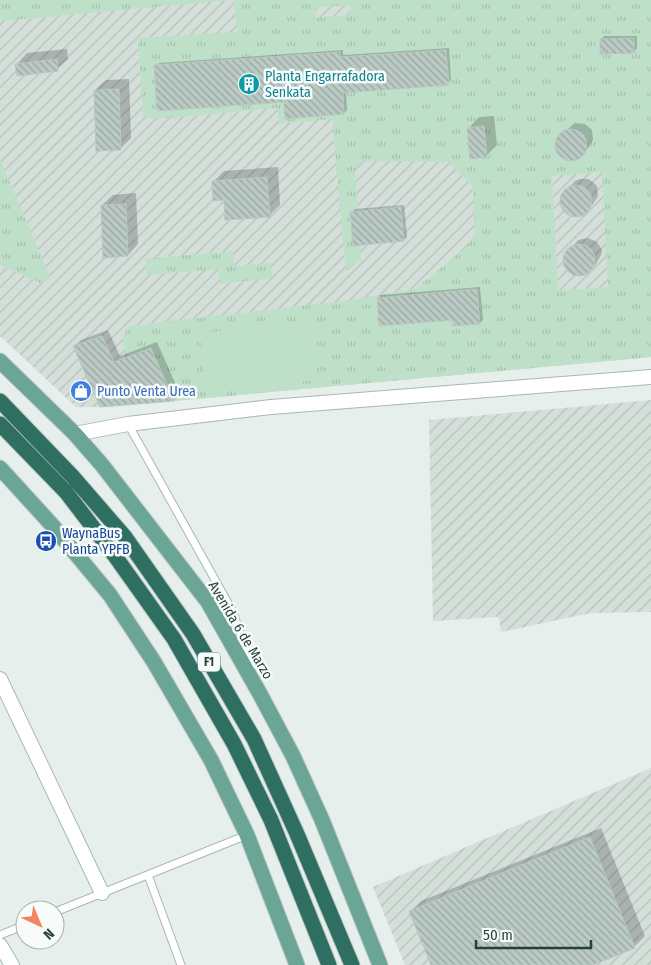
<svg xmlns="http://www.w3.org/2000/svg" width="651" height="965" font-family="'Fira Sans Condensed',sans-serif">
<style>
.industrial{fill:url(#industrial-furrows)}
.grass{fill:url(#grass-tufts);fill-rule:evenodd}
.garden{fill:#bfe0c8}
.shadow{fill:#0003}
.building{fill:url(#building-back-hatch);stroke:#b8c9c2}
.lines{fill:none;stroke-linecap:round;stroke-linejoin:round}
.lane-casing{stroke:#a8b8b2;stroke-width:9}
.street-casing{stroke:#a8b8b2;stroke-width:16}
.primary-casing{stroke:#c2cac8;stroke-width:17}
.highway-casing{stroke:#c2cac8;stroke-width:17}
.lane{stroke:#fff;stroke-width:7}
.street{stroke:#fff;stroke-width:14}
.primary{stroke:#6aa596;stroke-width:15}
.highway{stroke:#2f6f62;stroke-width:15}
.labels{text-anchor:middle;stroke-width:5;stroke-linejoin:round;paint-order:stroke}
.shield{fill:#f7fbf9;stroke:#637a73;stroke-width:1}
.shield-label{font-size:12px;font-weight:bold;fill:#24423a}
.culture-label{font-size:14px;fill:#0d838f;stroke:#f7fbf9;text-anchor:start}
.shop-label{font-size:14px;fill:#366cbe;stroke:#f7fbf9;text-anchor:start}
.transit-label{font-size:14px;fill:#164399;stroke:#f7fbf9;text-anchor:start}
.street-label{font-size:14px;fill:#24423a;stroke:#f7fbf9}
</style>
<defs>
<pattern id="industrial-furrows" width="10" height="10" patternUnits="userSpaceOnUse" patternTransform="scale(1.25)"><rect width="10" height="10" fill="#d4dfda"/><path d="M-1 1l2-2M0 10L10 0M9 11l2-2" fill="none" stroke="#b6c1bc"/></pattern>
<pattern id="grass-tufts" width="24" height="20" patternUnits="userSpaceOnUse" patternTransform="scale(1.25)"><rect width="24" height="20" fill="#bfe0c8"/><path d="M3 7l-1-3M5 7V3M7 7l1-3M15 17l-1-3M17 17v-4M19 17l1-3" fill="none" stroke="#a4c1ad"/></pattern>
<pattern id="building-back-hatch" width="6" height="6" patternUnits="userSpaceOnUse" patternTransform="scale(1.25)"><rect width="6" height="6" fill="#bbcac4"/><path d="M-1 5l2 2M0 0l6 6M5-1l2 2" fill="none" stroke="#98a6a0"/></pattern>
</defs>
<rect width="100%" height="100%" fill="#e6efeb"/>
<path class="industrial" d="M0,0h651v357l-477,44 -74,6h-24l-76,-71z
M651,400v212l-60,1 -90,19 -2,-15 -66,4 -4,-201z
M651,768v197h-246l-32,-78z"/>
<path class="grass" d="M0,0h651v357l-477,44 -23,-53 -26,10 -2,-22 6,-10 216,-25 70,-12 50,-41 10,-15 -2,-46 -24,-25 -85,-1 -9,7 6,92 -15,11 -14,-152 -53,5 -2,-16 -120,11 -14,-2 -5,-79 99,-6 -3,-32 -234,21zM349,5l1,10 -34,3v-10zM634,38v15h-34v-14zM340,52l4,62 -59,5 -1,-17 -126,9 -3,-46zM484,126l2,31 -16,2 -3,-31zM602,172l6,115 -50,3 -6,-114z
M0,159l51,120 -11,4 -40,-18z
M233,251l2,15 36,-3 1,15 -52,6 -2,-15 -71,6 -2,-16z"/>
<path class="garden" d="M310,322l6,58 -110,11 -6,-58z"/>
<path class="shadow" d="M604,36h33v12l-3,4 -33,-13z
M449,48l2,32 -3,3 -102,8 1,19 -3,3 -59,-12 -129,-35 3,-3 184,-13v5z
M67,49l1,10 -11,10 -40,-5 10,-11z
M129,79l2,59 -10,10 -26,-58 11,-10z
M494,116l3,29 -11,11 -17,-28 10,-11z
M575,123l10,1 7,6 1,10 -5,8 -7,8 -4,3h-10l-4,-2 -6,-7 -1,-5 3,-9z
M278,167l2,38 -11,11 -44,-17 -12,-17 11,-11z
M580,179h9l8,7 1,10 -5,8 -7,8 -5,2 -9,1 -8,-5 -3,-9 1,-5 13,-15z
M136,193l2,51 -10,11 -26,-50 11,-10z
M404,205l3,32 -3,3 -52,-28 3,-3z
M588,238l9,4 5,8 -1,5 -5,9 -7,7 -9,4 -9,-2 -4,-3 -3,-10 1,-4 13,-16z
M480,287l3,33 -3,3 -102,-25 3,-3z
M108,330l12,26 37,-14 23,52 -6,6 -73,6 -27,-60 7,-6z
M601,828l44,108 -11,11 -44,18h-158l-21,-54 10,-10z"/>
<path class="building" d="M634,38v15l-34,1v-15z
M446,50l3,35 -106,8 1,21 -59,5 -1,-17 -127,9 -3,-46 186,-13v5z
M57,59l1,12 -41,5 -2,-12z
M119,89l2,61 -25,1 -2,-61z
M484,126l3,31 -17,2 -3,-31z
M555 145a16 16 0 1 1 32 0a16 16 0 1 1-32 0Z
M267,177l3,40 -45,3 -1,-20 -11,1 -1,-20z
M560 201a16 16 0 1 1 32 0a16 16 0 1 1-32 0Z
M126,204l2,52 -25,2 -2,-53z
M401,207l3,34 -51,5 -3,-34z
M563 260a16 16 0 1 1 32 0a16 16 0 1 1-32 0Z
M477,289l3,35 -27,2v-6l-74,6 -2,-28z
M102,336l12,26 37,-14 23,53 -74,6 -27,-61z
M590,837l45,111 -42,17h-162l-22,-54z"/>
<g class="lines">
<g class="lane-casing">
<path id="lane" d="M128,424l105,188 18,55
M148,875l33,90
M55,912l192,-77
M0,935l25,-10"/>
</g>
<g class="street-casing">
<path id="street" d="M75,434l53,-10 143,-17 380,-30
M0,679l102,214
M0,945l12,20"/>
</g>
<g class="primary-casing">
<path id="primary" d="M0,361l75,73 27,31 106,137 52,92 33,62 29,64 58,145
M0,468l52,57 58,70 44,67 57,98 36,75 50,130"/>
</g>
<g class="highway-casing">
<path id="highway" d="M0,401l73,76 52,60 68,97 61,105 43,95 55,131
M0,424l66,68 49,64 59,83 60,105 37,76 58,145"/>
</g>
<use href="#lane" class="lane"/>
<use href="#street" class="street"/>
<use href="#primary" class="primary"/>
<use href="#highway" class="highway"/>
</g>
<defs>
<g id="building-disc" transform="scale(1.125)"><circle r="9.5" fill="#0f9aa8" stroke="#f7fbf9"/><path d="M-4-6H4V6H1V3H-1V6H-4ZM-2.5-4.3h1.7v1.8h-1.7ZM.8-4.3h1.7v1.8H.8ZM-2.5-1h1.7V.8h-1.7ZM.8-1h1.7V.8H.8Z" fill="#fff"/></g>
<g id="shop-disc" transform="scale(1.125)"><circle r="9.5" fill="#3f7fe0" stroke="#f7fbf9"/><path d="M-5-2.5h2.3a2.7 3.5 0 0 1 5.4 0H5L5.5 6h-11ZM-1.5-2.5h3a1.5 2.3 0 0 0-3 0Z" fill="#fff"/></g>
<g id="bus-disc" transform="scale(1.125)"><circle r="9.5" fill="#1a4fb4" stroke="#f7fbf9"/><path d="M-5-6H5V4H4V6H2V4H-2V6H-4V4H-5ZM-3.5-4V0h7V-4ZM-3.5 1.2v1.5H-2V1.2ZM2 1.2v1.5H3.5V1.2Z" fill="#fff"/></g>
</defs>
<g fill-rule="evenodd">
<use href="#building-disc" x="249" y="84"/>
<use href="#shop-disc" x="81" y="391"/>
<use href="#bus-disc" x="46" y="541"/>
</g>
<g class="labels">
<rect class="shield" x="198" y="652.5" width="22" height="19" rx="4"/>
<g class="shield-label">
<text x="209" y="666">F1</text>
</g>
<g class="culture-label">
<text x="265" y="81">Planta Engarrafadora<tspan x="265" dy="16">Senkata</tspan></text>
</g>
<g class="shop-label">
<text x="97" y="396">Punto Venta Urea</text>
</g>
<g class="transit-label">
<text x="62" y="538">WaynaBus<tspan x="62" dy="16">Planta YPFB</tspan></text>
</g>
<g class="street-label">
<text transform="translate(241 630) rotate(59)" y="5">Avenida 6 de Marzo</text>
</g>
</g>
<g transform="translate(40 925) rotate(136)"><circle r="24" fill="#f7fbf9" stroke="#a3b1ad"/>
<path d="M0-4L9 19L0 12L-9 19Z" fill="#f4845f"/>
<text y="-8" font-size="14" font-weight="bold" text-anchor="middle" fill="#24423a">N</text>
</g>
<path d="M476 940v8h115v-8" fill="none" stroke="#24423a" stroke-width="2.5"/>
<text x="483" y="940" font-size="15" fill="#24423a" stroke="#f7fbf9" stroke-width="4" paint-order="stroke">50 m</text>
</svg>
